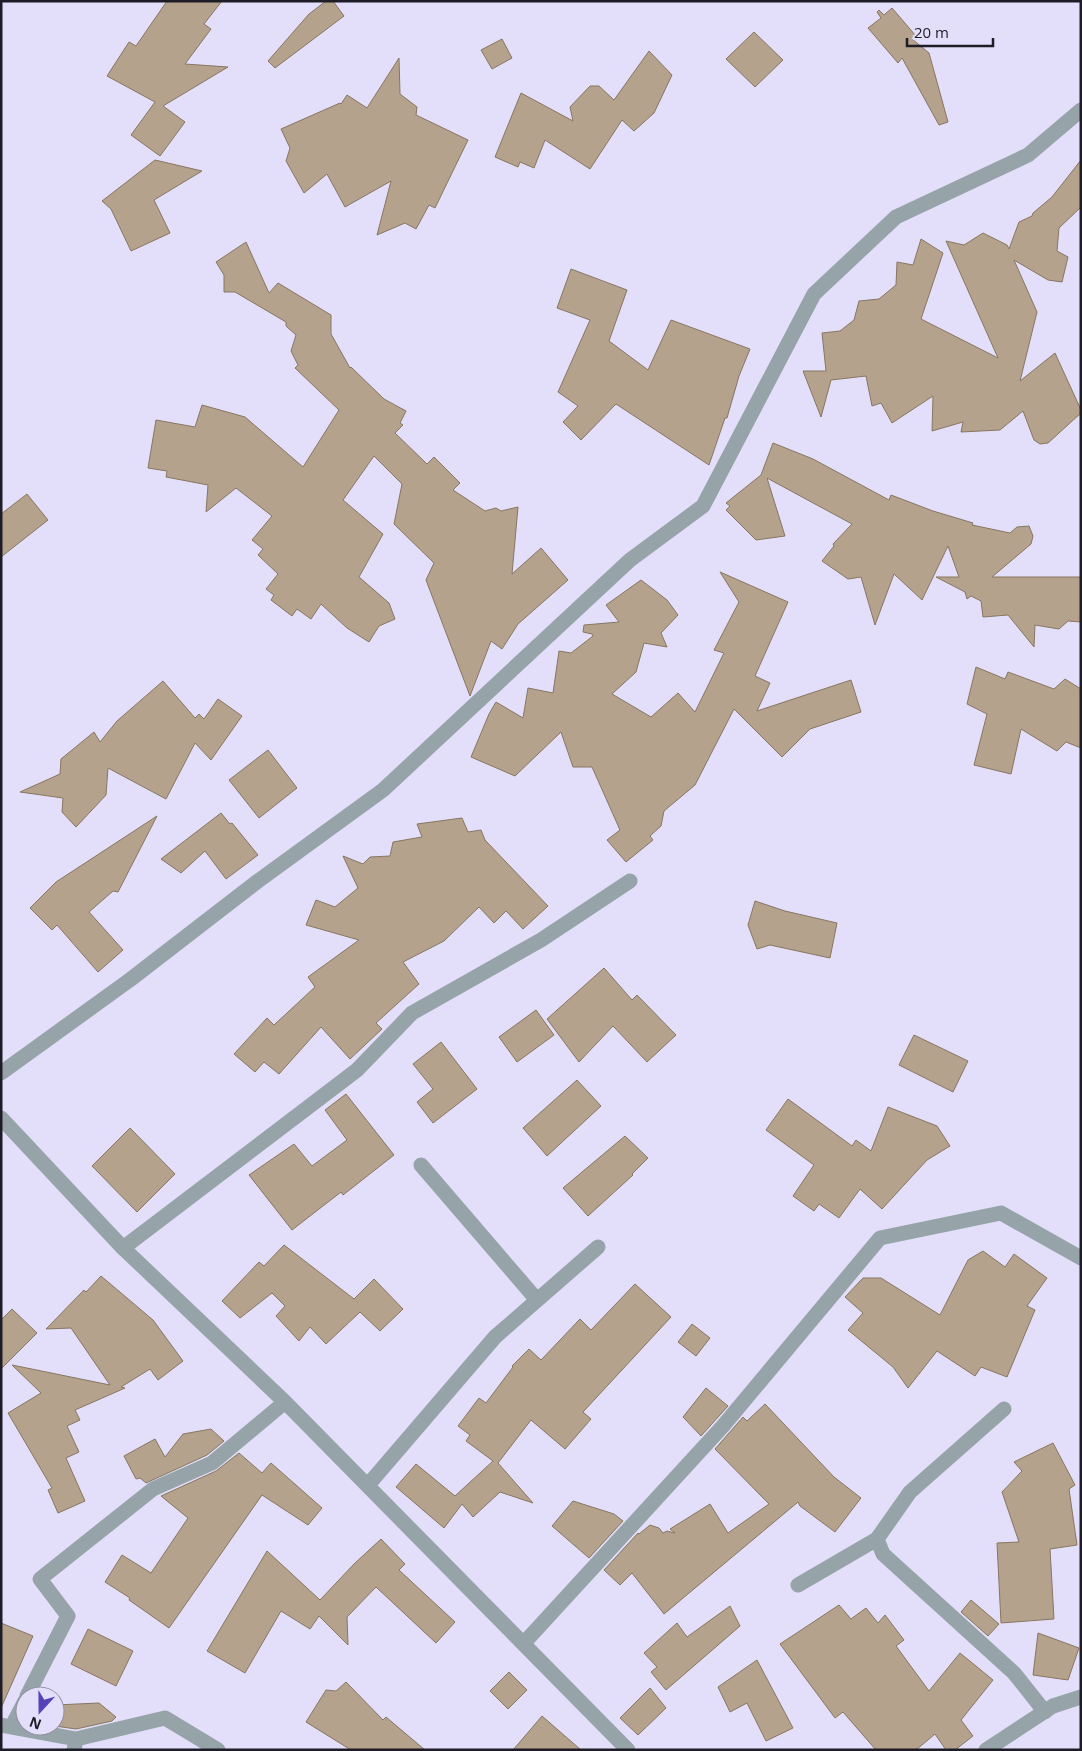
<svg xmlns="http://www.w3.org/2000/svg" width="1082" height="1751" font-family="'Open Sans',sans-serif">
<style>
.building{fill:#b4a28c;stroke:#877661}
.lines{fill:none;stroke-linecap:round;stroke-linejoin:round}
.minor{stroke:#96a3a8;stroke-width:15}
</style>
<rect width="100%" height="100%" fill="#e3dffa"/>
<path class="building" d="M167,1h55l-18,23 7,5 -26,35 43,3 -65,39 22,16 -25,34 -29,-21 24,-33 -48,-26 22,-34 7,4z
M326,1h7l11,15 -69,52 -7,-7 41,-47z
M892,8l24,28 -4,3 17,14 19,69 -9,3 -37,-67 -4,5 -30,-35 13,-10 -4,-6 2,-2 5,5z
M754,32l29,28 -28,27 -29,-28z
M502,39l10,19 -20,11 -11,-19z
M649,51l23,24 -18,38 -20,18 -12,-11 -32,49 -45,-29 -11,28 -14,-6 -2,5 -23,-10 26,-64 52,28 -3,-14 20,-21h9l15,14z
M399,58l1,36 17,13 -1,8 52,25 -33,68 -6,-3 -13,24 -11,-6 -28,12 14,-54 -46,26 -18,-33 -23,19 -18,-32 4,-13 -9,-19 59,-26 1,1 6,-9 20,13z
M155,160l47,11 -48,29 16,33 -39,18 -20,-42 -9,-8z
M1081,160v47l-22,21 -2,23 11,6 -6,25 -14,-2 -34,-20 23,52 -17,69 35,-28 26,57v3l-33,30 -8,1 -6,-4 -11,-29 -23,19 -39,2 2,-10 -31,9 1,-35 -41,27 -11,-20 -9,3 -6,-30 -35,4 -10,37 -18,-46h23l-4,-38 18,-2 14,-11 5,-19 20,-2 17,-14 1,-23 16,3 8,-26 22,14 -22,66 77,39 -52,-117 18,4 19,-12 24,12 2,4 10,-27 13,-6 1,-3 19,-16z
M246,242l23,51 9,-10 53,32v19l19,34 1,-1 33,32 22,12 -6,12 3,2 -8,8 32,31 7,-7 26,26 -7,7 32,21 11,-3 5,3 17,-4 -6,67 29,-26 27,32 -50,44 -16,25 -11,-8 -21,55 -44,-116 8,-17 -40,-39 8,-40 -28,-28 -31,44 40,34 -24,43 30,26 6,16 -16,7 -10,16 -22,-14 -26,-24 -10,15 -14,-10 -5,7 -21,-16 3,-5 -8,-6 12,-15 -20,-19 5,-6 -11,-9 20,-24 -36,-28 -30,24 2,-27 -42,-8 1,-6 -19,-3 8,-48 39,7 7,-22 43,12 58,50 36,-57 -44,-42 3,-3 -7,-14 5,-16 -10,-9v-4l-51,-30h-11v-17l-8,-13z
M571,269l56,21 -18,51 39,29 23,-50 79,29 -11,27 -12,42h-2l-16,47 -93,-61 -35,36 -18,-18 15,-16 -20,-14 32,-72 -33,-12z
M773,443l40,16 76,41 2,-5 42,16 40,12 -1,2 38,8 7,-6 12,-1 4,10 -2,8 -39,33h89v45l-13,-1 -9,8 -24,-4 -1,22 -26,-32 -25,2 -2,-16 -10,-5 -4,3 -2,-7 -29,-15h23l-11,-31 -26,54 -28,-26 -19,51 -14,-48 -13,2 -26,-18 12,-15 -1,-2 19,-20 -85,-46 18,58 -29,4 -30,-30 4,-4 -4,-3 35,-28z
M27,494l21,26 -47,37v-43z
M720,572l68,30 -33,74 15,7 -13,28 94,-31 10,32 -51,17 -28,28 -48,-48 -39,76 -31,26 -3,15 -11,10 3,4 -27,22 -19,-22 13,-10 -28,-63h-19l-12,-35 -46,44 -44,-19 18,-43 7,-12 27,16 5,-30 25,5 6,-42 12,2 22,-17 -1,-2 -9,-2 1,-7 35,-3 -13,-17 35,-25 26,20 11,15 -17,18 6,14 -23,-4 -8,29 -24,22 39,23 27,-24 17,19 29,-59 -10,-3 25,-48z
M976,667l29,12 3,-7 46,17 11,-10 16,10v59l-15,-6 -9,9 -36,-22 -10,45 -37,-9 13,-51 -20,-10z
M163,681l32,37 4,-4 5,5 14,-20 24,17 -31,44 -16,-17 -29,56 -58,-31 -2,27 -30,32 -14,-15 1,-14 -43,-6 40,-18 1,-15 33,-27 6,10 17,-21z
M268,750l29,38 -38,30 -30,-38z
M221,813l9,11 2,-1 26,32 -32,24 -21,-28 -24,22 -20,-14z
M157,816l-39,76 -5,-1 -24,21 34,38 -25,22 -41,-47 -5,5 -22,-22 26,-26z
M462,818l6,14 13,-2 4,10 63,66 -25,23 -17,-18 -12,12 -15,-16 -35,34 -41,21 16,22 -43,39 6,6 -32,30 -29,-32 -42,47 -15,-12 -9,10 -21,-18 33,-36 7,7 41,-38 -7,-10 51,-37 -53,-15 10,-25 19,7 23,-19 -15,-32 20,8 7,-7 20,-1 3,-14 29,-5 -5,-13z
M755,901l30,10 52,12 -7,35 -60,-13 -13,4 -9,-24z
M604,968l28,32 5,-5 39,40 -29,27 -34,-36 -34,36 -32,-43z
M536,1010l18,25 -37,27 -18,-25z
M914,1035l54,26 -15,31 -54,-27z
M441,1042l36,47 -44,34 -16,-21 16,-13 -20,-25z
M577,1080l24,26 -54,50 -24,-28z
M346,1094l48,61 -51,40 -2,-3 -49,38 -43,-55 45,-31 18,22 35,-26 -22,-30z
M788,1099l64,47 4,-6 15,11 17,-44 49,19 13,20 -23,14 -45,49 -22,-20 -21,29 -20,-14 -5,7 -21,-15 21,-31 -48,-35z
M130,1128l45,46 -38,38 -45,-46z
M625,1136l23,22 -16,16 1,1 -45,41 -25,-28z
M284,1245l70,54 20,-20 29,30 -23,22 -20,-19 -34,32 -16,-17 -11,14 -23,-25 9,-10 -13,-13 -32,25 -18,-17 37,-39 5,4z
M983,1251l22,16 9,-13 33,24 -20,28 8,4 -28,67 -26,-10 -6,9 -38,-25 -29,37 -15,-21 -45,-37 15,-17 -18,-16 18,-19h18l59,37 28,-55z
M101,1276l52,44 30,41 -25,19 -8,-11 -29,18 4,1 -50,22 5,10 -13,6 12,26 -13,6 19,43 -27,12 -10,-23 4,-2 -44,-75 33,-20 -29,-28 98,20 -39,-57 -25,1 38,-39 2,2z
M635,1284l36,33 -88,95 8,7 -26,30 -34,-29 -33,43 35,40 -33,-11 -27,25 -11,-13 -18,24 -48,-41 20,-23 39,32 38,-35 -27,-20 4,-6 -12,-9 21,-28 7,5 27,-36 -1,-1 17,-17 12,11 39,-41 11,11z
M12,1309l25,24 -36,36v-49z
M692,1324l18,14 -14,18 -18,-14z
M706,1388l22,18 -27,30 -18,-19z
M765,1404l69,73 27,21 -26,34 -35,-26 -2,-4 -134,112 -32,-41 -12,12 -16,-15 34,-37 1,1 11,-9 9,3 4,5 4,-2 8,2 -5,-4 40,-25 18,29 41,-29 -54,-55 28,-32 4,4z
M211,1429l13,12 -17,14 -61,28 -6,-5 -4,1 -12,-23 31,-17 10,18 18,-23z
M1053,1443l22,42 -6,4 8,56 -27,4 4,70 -53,4 -4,-80 22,-1 -17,-50 20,-21 -8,-9z
M239,1453l23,20 9,-10 51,45 -14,17 -46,-30 -93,133 -40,-28 1,-2 -25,-16 17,-27 29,18 37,-55 -27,-22 55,-25z
M573,1501l41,13 9,7 -34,37 -37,-32z
M381,1539l24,25 -6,6 56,52 -19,21 -60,-56 -29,30 1,28 -29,-29 -9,13 -29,-18 -36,62 -38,-22 60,-100 53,49 34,-36z
M971,1600l28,24 -11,12 -27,-24z
M839,1605l12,14 15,-11 12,15 7,-8 19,25 -8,6 33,45 31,-38 33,27 -32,40 12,16 -18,14h-9l-11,-16 -19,16h-40l-33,-38 -8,6 -55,-74z
M730,1606l10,20 -74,64 -15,-18 6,-5 -13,-14 33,-30 10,14z
M1,1623l32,13 -32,72z
M88,1629l45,22 -17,35 -45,-22z
M1038,1633l41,15 -11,32 -35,-5z
M757,1660l36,68 -27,13 -19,-38 -17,9 -12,-25z
M509,1672l18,18 -19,19 -18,-18z
M346,1682l37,38 3,-3 39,33h-74l-45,-28 20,-32 10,1z
M650,1688l16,20 -28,27 -18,-17z
M99,1703l17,14 -4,4 -36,8 -21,-3v-21z
M542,1716l39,34h-68z"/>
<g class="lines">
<path class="minor" d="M1,1073l130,-94 127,-98 125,-91 247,-230 73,-54 111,-212 82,-77 132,-62 53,-45
M1,1118l122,130 162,154 343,348
M421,1165l116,135
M123,1248l234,-178 55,-57 129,-73 89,-59
M1004,1409l-94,83 -33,47 6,15 131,119 31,39
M368,1485l127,-148 103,-90
M798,1585l79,-46
M524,1643l199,-217 157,-188 121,-25 80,45
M27,1696l41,-80 -28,-37 113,-90 59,-26 73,-61
M1,1725l75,14
M12,1726l13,-25
M74,1750l2,-11 89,-21 53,32
M986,1750l67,-44 28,-9"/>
</g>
<rect width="1082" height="1751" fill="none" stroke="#1e1c26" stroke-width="5"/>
<g transform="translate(40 1711) rotate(201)"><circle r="24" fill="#e3dffa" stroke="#9491a5"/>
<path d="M0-4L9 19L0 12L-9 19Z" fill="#5742ba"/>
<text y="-8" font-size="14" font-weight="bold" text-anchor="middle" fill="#1e1c26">N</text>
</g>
<path d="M907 38v8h86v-8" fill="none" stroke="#1e1c26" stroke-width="2.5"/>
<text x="914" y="38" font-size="15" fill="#1e1c26" stroke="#e3dffa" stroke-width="4" paint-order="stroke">20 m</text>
</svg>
